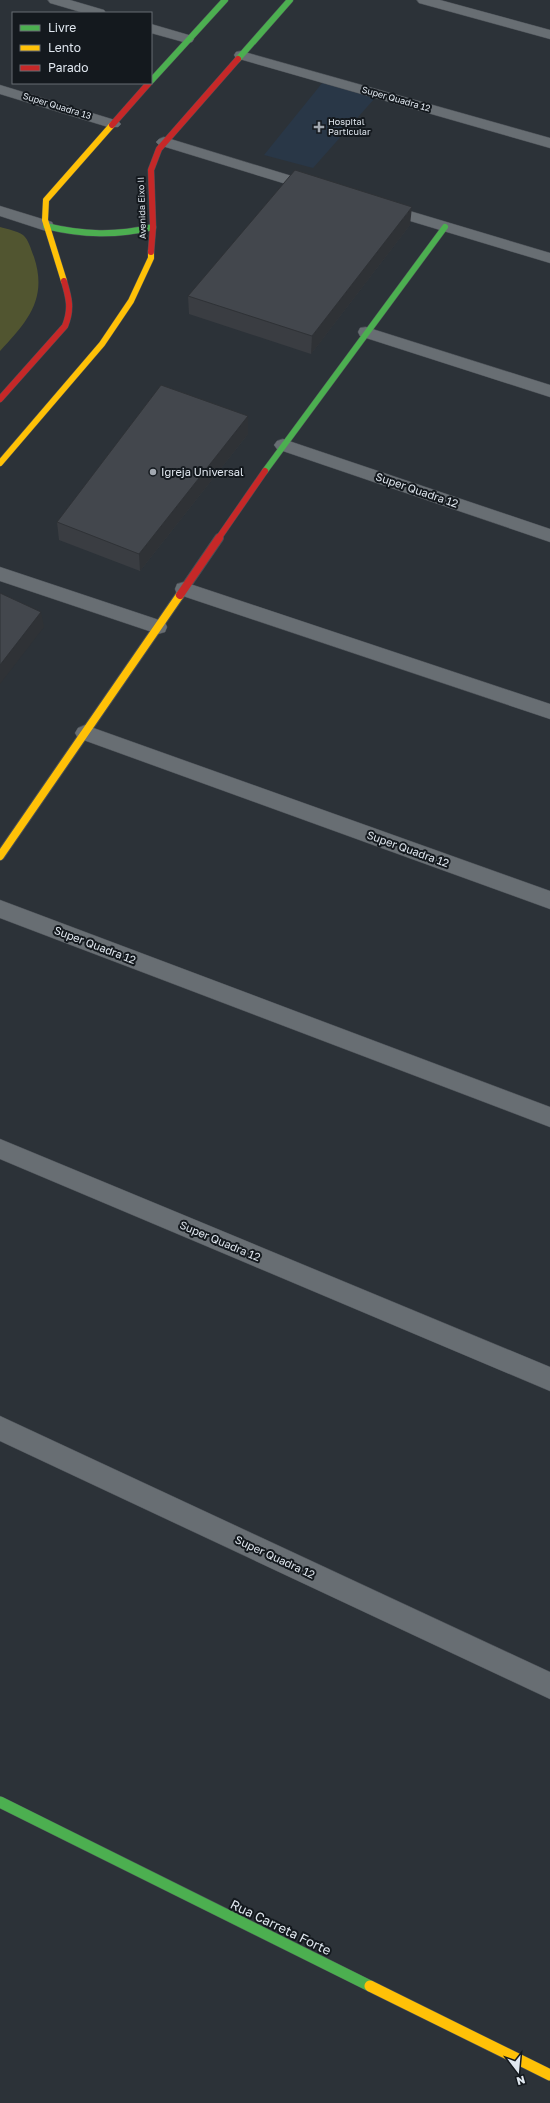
<svg xmlns="http://www.w3.org/2000/svg" width="550" height="2103" font-family="'Golos Text',sans-serif">
<style>
.built{fill:#293747}
.green{fill:#515530}
.lines{fill:none;stroke-linecap:round;stroke-linejoin:round}
.street-casing{stroke:#4a4f55;stroke-width:1}
.fast-far1-casing{stroke:#4a4f55;stroke-width:7}
.fast-casing{stroke:#4a4f55;stroke-width:12}
.slow-far2-casing{stroke:#4a4f55;stroke-width:7}
.slow-far1-casing{stroke:#4a4f55;stroke-width:10}
.slow-casing{stroke:#4a4f55;stroke-width:12}
.jam-far1-casing{stroke:#4a4f55;stroke-width:7}
.jam-casing{stroke:#4a4f55;stroke-width:10}
.street{fill:#686e73;fill-rule:evenodd}
.fast-far1{stroke:#4caf50;stroke-width:6}
.fast{stroke:#4caf50;stroke-width:11}
.slow-far2{stroke:#ffc107;stroke-width:6}
.slow-far1{stroke:#ffc107;stroke-width:8}
.slow{stroke:#ffc107;stroke-width:11}
.jam-far1{stroke:#c62828;stroke-width:6}
.jam{stroke:#c62828;stroke-width:8}
.wall{fill:#3a3d42}
.shaded-wall{fill:#2f3236}
.building{fill:#43474d;stroke:#2f3236}
.poi-dot{fill:#a2a8b0;stroke:#14191e;stroke-width:1.5}
.labels{text-anchor:middle;stroke-width:4;stroke-linejoin:round;paint-order:stroke}
.far-street-label{font-size:9px;fill:#e1e8f0;stroke:#14191e}
.far-poi-label{font-size:9px;fill:#e1e8f0;stroke:#14191e;text-anchor:start}
.poi-label{font-size:11px;fill:#e1e8f0;stroke:#14191e;text-anchor:start}
.street-label{font-size:11px;fill:#e1e8f0;stroke:#14191e}
.near-street-label{font-size:13px;fill:#e1e8f0;stroke:#14191e}
</style>
<rect width="100%" height="100%" fill="#2c3238"/>
<path class="built" d="M323,82l52,16 -62,70 -49,-13z"/>
<path class="green" d="M0,227c7,2 17,4 23,8 6,5 8,15 11,22 14,42 -7,65 -34,94z"/>
<g class="lines">
<g class="street-casing">
<path id="street" d="M48,0h22l34,10 2,3h-22l-34,-10z
M417,0h23l110,30v9l-131,-36z
M151,24l41,12 2,3 -2,3 -5,1 -36,-10z
M241,51l309,87v10l-314,-90 -2,-3 2,-3z
M0,85l118,36 3,3 -3,3h-10l-108,-33z
M164,137l157,48 2,3 -2,3h-12l-150,-46 -3,-3 3,-3z
M383,203l167,50v10l-173,-52 -2,-3 2,-3z
M0,206l52,16 2,4 -2,4 -6,1 -46,-15z
M366,327l184,58v12l-190,-61 -2,-4 2,-4z
M283,439l267,90v13l-273,-93 -3,-4 3,-4z
M0,567l165,55 2,5 -2,5 -7,2 -158,-53z
M184,582l366,122v15l-373,-125 -2,-5 2,-5z
M85,725l465,166v18l-472,-171 -3,-5 3,-5z
M0,900l550,207v20l-550,-209z
M0,1139l550,228v24l-550,-232z
M0,1416l550,256v27l-550,-258z"/>
</g>
<g class="fast-far1-casing">
<path id="fast-far1" d="M238,59l52,-59
M151,81l74,-81
M46,226c37,9 70,10 107,1
M265,471l180,-244"/>
</g>
<g class="fast-casing">
<path id="fast" d="M0,1802l370,184"/>
</g>
<g class="slow-far2-casing">
<path id="slow-far2" d="M64,281l-19,-61 1,-20 66,-75
M0,463l102,-119 29,-43 20,-43v-6"/>
</g>
<g class="slow-far1-casing">
<path id="slow-far1" d="M0,856l180,-261"/>
</g>
<g class="slow-casing">
<path id="slow" d="M370,1986l180,89"/>
</g>
<g class="jam-far1-casing">
<path id="jam-far1" d="M112,125l37,-42
M151,252l2,-25 -2,-57 8,-21 79,-90
M0,399l65,-73c7,-17 4,-28 -1,-45
M218,539l47,-68"/>
</g>
<g class="jam-casing">
<path id="jam" d="M180,595l39,-57"/>
</g>
<use href="#street" class="street"/>
<use href="#fast-far1" class="fast-far1"/>
<use href="#fast" class="fast"/>
<use href="#slow-far2" class="slow-far2"/>
<use href="#slow-far1" class="slow-far1"/>
<use href="#slow" class="slow"/>
<use href="#jam-far1" class="jam-far1"/>
<use href="#jam" class="jam"/>
</g>
<path class="wall" d="M410,225l-99,129 -122,-40 -1,-18z
M248,434l-108,137 -81,-31 -2,-18z"/>
<path class="shaded-wall" d="M412,207l-2,18 -99,129 1,-18z
M248,416v18l-108,137 -1,-17z
M41,612l3,15 -44,57v-19z"/>
<path class="building" d="M295,170l117,37 -100,129 -124,-40z
M161,385l87,31 -109,138 -82,-32z
M0,593l41,19 -41,53z"/>
<g class="poi-dot">
<path d="M317 121h4v4h4v4h-4v4h-4v-4h-4v-4h4z"/>
<circle cx="153" cy="472" r="4"/>
</g>
<g class="labels">
<g class="far-street-label">
<text transform="translate(396 99) rotate(16)" y="3">Super Quadra 12</text>
<text transform="translate(57 106) rotate(17)" y="3">Super Quadra 13</text>
<text transform="translate(142 208) rotate(-92)" y="3">Avenida Eixo II</text>
</g>
<g class="far-poi-label">
<text x="328" y="125">Hospital<tspan x="328" dy="10">Particular</tspan></text>
</g>
<g class="poi-label">
<text x="161" y="476">Igreja Universal</text>
</g>
<g class="street-label">
<text transform="translate(417 490) rotate(19)" y="4">Super Quadra 12</text>
<text transform="translate(408 849) rotate(20)" y="4">Super Quadra 12</text>
<text transform="translate(95 945) rotate(21)" y="4">Super Quadra 12</text>
<text transform="translate(220 1241) rotate(23)" y="4">Super Quadra 12</text>
<text transform="translate(275 1557) rotate(25)" y="4">Super Quadra 12</text>
</g>
<g class="near-street-label">
<text transform="translate(281 1927) rotate(26)" y="5">Rua Carreta Forte</text>
</g>
</g>
<rect x="12" y="12" width="140" height="72" fill="#14191e" stroke="#666c72"/>
<rect x="20" y="25" width="20" height="6" fill="#4caf50" stroke="#666c72"/>
<text x="48" y="32" font-size="12" fill="#e1e8f0">Livre</text>
<rect x="20" y="45" width="20" height="6" fill="#ffc107" stroke="#666c72"/>
<text x="48" y="52" font-size="12" fill="#e1e8f0">Lento</text>
<rect x="20" y="65" width="20" height="6" fill="#c62828" stroke="#666c72"/>
<text x="48" y="72" font-size="12" fill="#e1e8f0">Parado</text>
<g transform="translate(518 2071) rotate(164)" stroke="#14191e" stroke-width="3" paint-order="stroke">
<path d="M0-3L7 15L0 10L-7 15Z" fill="#e1e8f0"/>
<text y="-6" font-size="11" font-weight="bold" text-anchor="middle" fill="#e1e8f0">N</text>
</g>
</svg>
